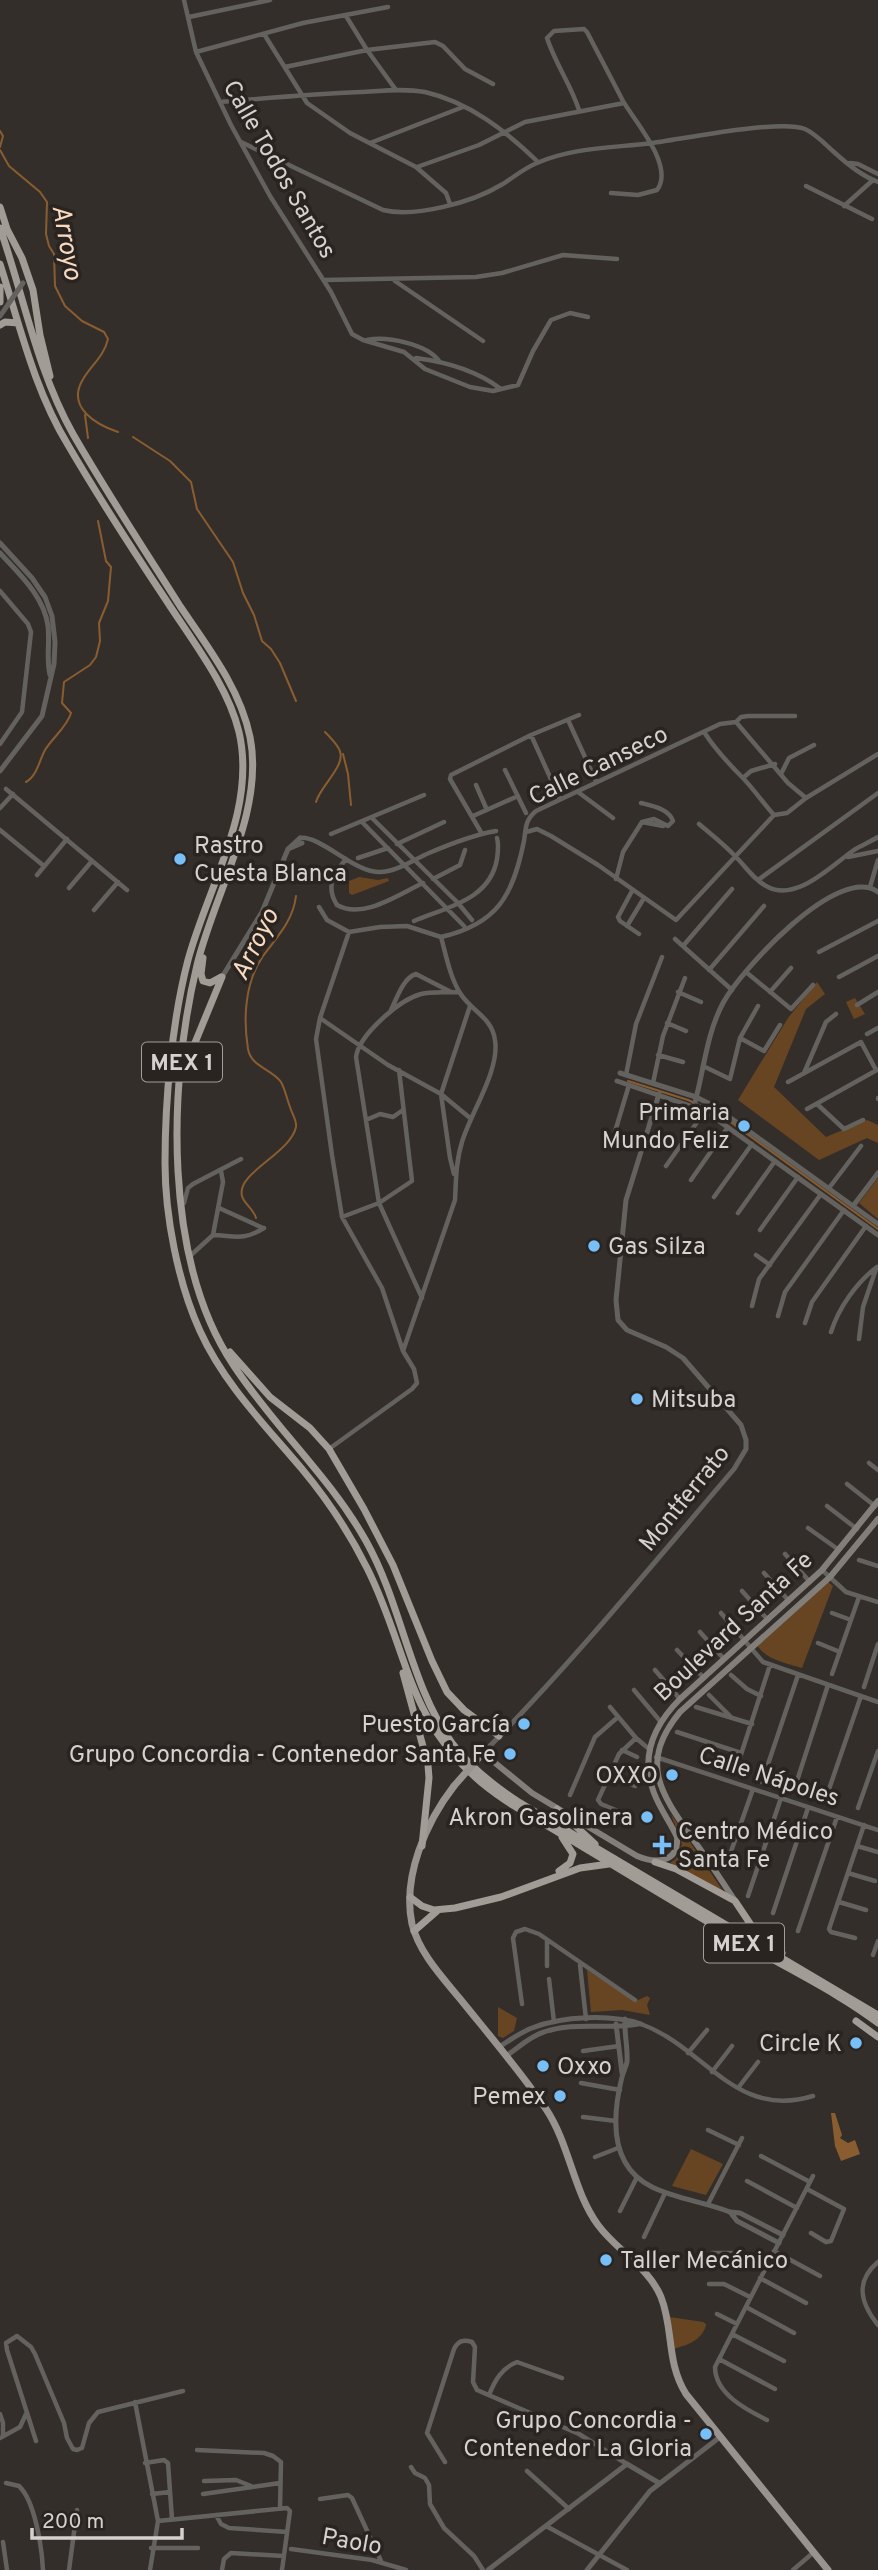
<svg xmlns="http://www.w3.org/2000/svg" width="878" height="2570" font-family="Overpass,sans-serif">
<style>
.green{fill:#674523}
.water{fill:#8a5d30}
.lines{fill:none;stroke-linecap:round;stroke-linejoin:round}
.stream{stroke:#8a5d30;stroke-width:2}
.minor{stroke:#64625f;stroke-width:4.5}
.tertiary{stroke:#64625f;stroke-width:5}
.secondary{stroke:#827e7a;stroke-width:6}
.primary{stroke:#98938e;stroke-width:7}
.trunk{stroke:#a29c97;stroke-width:7}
.tertiary-bridge{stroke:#64625f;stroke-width:5}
.primary-bridge{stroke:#98938e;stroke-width:7}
.poi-dot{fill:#78bff8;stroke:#2a2420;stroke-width:2.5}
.labels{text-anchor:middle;stroke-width:7;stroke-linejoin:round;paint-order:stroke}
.shield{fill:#2a2420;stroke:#a29d9a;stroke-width:2}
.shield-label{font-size:23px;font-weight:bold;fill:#d5d1ce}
.street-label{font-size:24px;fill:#d5d1ce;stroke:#2a2420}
.poi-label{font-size:24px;fill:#d5d1ce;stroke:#2a2420;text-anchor:end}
.water-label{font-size:26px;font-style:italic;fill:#f7dac1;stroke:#2a2420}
</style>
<rect width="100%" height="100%" fill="#342e2a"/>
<path class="green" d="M359,877l19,3 10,-2 1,3 -37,14 -3,-2v-12z
M817,982l8,12 -19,15 -32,78 52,50 41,-17 11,5v18l-11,-5 -48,22 -81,-60 50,-82z
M855,998l10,16 -11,5 -8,-17z
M878,1178v41l-19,-16z
M827,1581l6,5 -31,82c-16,-5 -36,-8 -46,-24z
M671,1814l50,74 5,6 -56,-31 6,-4 6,-15z
M587,1970l49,31 11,-5 3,2 -3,7 3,10 -28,-5 -31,2z
M498,2007l19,11 -3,13 -11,7 -5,-2z
M691,2149l32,15 -17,31 -34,-9z
M670,2317l33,5 3,2c-2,15 -19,22 -34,25z"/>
<path class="water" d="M831,2113h4l7,22 -2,3 8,5 7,-3 5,14 -19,7 -6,-15z"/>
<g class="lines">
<path class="stream" d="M0,131l3,5 -3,11
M0,150l9,16 31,26 7,10 -1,32 3,12 5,8 1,32 10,20 17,15 22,11 4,7c-4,18 -18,27 -26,42 -15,27 15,44 36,51
M85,415l3,23
M133,437l37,24 21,21 6,27 36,53 10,31 11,22 8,26 9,8 9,14 16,38
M343,754l5,20 3,31
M26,782c11,-6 13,-21 19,-32 8,-13 22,-23 26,-37l-9,-10 2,-21 26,-17 6,-8 4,-16 -1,-18 9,-22 3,-34 -5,-6 -8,-40
M316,802c4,-16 32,-38 23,-53 -3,-6 -9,-12 -14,-17
M628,1081l60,19 33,15 157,114
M256,1218c-3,-10 -12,-14 -14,-22 -6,-23 48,-42 54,-69 1,-7 -4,-13 -6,-20 -3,-8 -5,-18 -9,-25 -9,-13 -30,-15 -33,-33 -5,-31 -3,-67 15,-93 14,-19 30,-35 33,-60"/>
<path class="minor" d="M184,0l12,52 35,73 39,71 61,96 21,42 11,6 41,12 21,17 45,18 23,4 25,-6 15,-34 18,-31 19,-7 18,4
M346,16l21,34 29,40
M189,17l81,-17
M264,34l43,69 43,30 66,34 30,26 4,11
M196,52l107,-29 85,-16
M285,67l82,-17 68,-8 8,4 22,23 28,15
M220,102c47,-4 93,-8 140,-10 21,-1 43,-4 65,0 44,10 81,39 113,70
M579,110c-8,-25 -24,-47 -32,-72l7,-7 30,-2 3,3c12,23 24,46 36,69 12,21 52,65 34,89l-19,5 -27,-2
M241,142l142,68c32,8 90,-8 118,-25 12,-7 23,-17 36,-22 36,-16 77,-15 115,-20 31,-4 128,-24 153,-14 11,5 21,16 29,23 13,12 28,24 44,30
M370,143l93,-36
M850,163l8,1 20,10
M417,167l62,-22 46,-23 99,-19
M806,186l66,33
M844,206l29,-26
M324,280l152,-3 26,-4 61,-18 54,4
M395,281l88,60
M367,340c20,-4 60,4 72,21
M416,358c31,4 60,12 85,31
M0,591l28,33 3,8 -9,80 -22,32
M568,720l27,59
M736,722l5,-5 7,-1h47
M704,732c11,17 23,30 37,44 12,12 22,27 33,39
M531,735l28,62
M505,770l21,43
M782,772l7,-14 25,-13
M743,778l8,-7 24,-7
M476,785l11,25
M6,789l121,101
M578,792l35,26
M0,808l13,-14
M473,816l45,-20
M372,818l86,85 14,17
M362,822l102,104
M642,822l21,4
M699,824c13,11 26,21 37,33 10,10 19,24 32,30 29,15 64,-22 86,-37 8,-5 16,-8 24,-13
M0,830l44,36
M526,832l11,-3 14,7 47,29 78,55 98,-105 13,-2 19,-15 72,-44
M331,834l93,-39
M482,834l-32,-55 1,-4 80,-40 48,-20
M300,838c20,-3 54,34 78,34 17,1 35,-12 51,-19 21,-9 44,-18 67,-22
M397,844l47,-22
M848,857l30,-6
M358,858l30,-10
M346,859c-12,15 -21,27 -9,46 26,15 62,-11 86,-22
M37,875l30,-36
M433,879l27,-14 5,-15
M616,879l7,-27 19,-30 12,-3 14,7 5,-5c-4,-12 -20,-15 -32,-18
M758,880l120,-87
M870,887l8,-27
M69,888l23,-27
M632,891l-14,26 2,4 19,13
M319,907l8,13 22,12 31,-5 27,-1 34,11
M94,910l24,-28
M414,921c33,-14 76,-21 83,-62 1,-7 2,-14 0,-21
M627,926l17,-28
M441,937c57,-13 72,-42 83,-96 2,-13 1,-21 12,-30l184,-87 16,-2 52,61 18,15
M675,939l57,51
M683,946l49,-57
M819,952l59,-31
M709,970l55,-64
M746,972l45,37 22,-24
M839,977l39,-21
M678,992l23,10
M770,992l21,-24
M857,1005l21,-13
M391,1010c6,-12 12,-32 25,-36l35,18
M320,1018l68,47 53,29 29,24
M667,1023l19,8
M867,1034l11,-6
M740,1038l24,13 16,-26
M658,1055l25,7
M703,1066l27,13 10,-41 18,-32
M804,1073l22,-51 10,-8
M626,1075l10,-51 26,-67
M788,1082l73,-40 15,28
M653,1083l10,-47 22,-58
M878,1098v1
M817,1104l27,25 19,-9
M807,1109l70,-39
M366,1120l14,-6 13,3 10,-7
M614,1135l15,-50
M666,1166l39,-55
M454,1174l-4,-16 -9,-64 29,-88
M691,1180l37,-53
M829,1188l32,-42
M714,1197l38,-53
M184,1203l4,-15 5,-4 48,-25
M219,1208l44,20
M738,1213l37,-52
M342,1217l37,-14 33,-22 -13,-111
M760,1230l38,-53
M213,1235l10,-53 -2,-11
M756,1255l14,10
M190,1256l23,-21c23,1 30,6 51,-7
M422,1298l-43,-95 -23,-146c3,-22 43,-57 65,-63 12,-3 25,-1 38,-2
M752,1306l7,-27 62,-85
M778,1316l7,-24 59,-82
M805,1323l7,-21 54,-76
M831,1332c8,-25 26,-50 46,-65
M859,1339l4,-32 13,-38
M403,1351l52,-151c1,-20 1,-39 7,-58 9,-30 38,-72 33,-102 -3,-23 -24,-29 -35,-47 -10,-16 -14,-38 -19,-56
M329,1449l83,-60 5,-6 -3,-14 -11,-18 -21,-63 -40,-71 -10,-62 -16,-116 4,-21 29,-86
M869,1463l9,7
M847,1484l28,22
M827,1506l30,23
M808,1528l31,22
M785,1554l25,28
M859,1560l19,6
M822,1570l24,22 32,10
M764,1573l25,28
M742,1591l26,29
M721,1613l42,49 115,40
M832,1613l19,7
M700,1632l24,27
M818,1643l22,9
M677,1650l26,27
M655,1670l25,29
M832,1674l27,-77
M731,1675l16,14 14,7
M864,1687l14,-43
M634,1690l26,31
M709,1695l22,22
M610,1707l26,31 13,11
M696,1707l56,17
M677,1732l64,21
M622,1750l15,7
M656,1757l222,73
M735,1773l35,-108
M609,1776l26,10
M762,1782l36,-107
M795,1787l33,-102
M570,1795l25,-58 23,-20
M827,1795l34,-99
M858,1808l20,-57
M623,1813l-22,-9 -3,-4 21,-46 17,-16
M857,1846l21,6
M727,1863l26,-74
M848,1873l27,8
M748,1896l33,-98
M839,1902l27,8
M773,1913l35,-105
M798,1931l39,-114
M855,1938l-24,-6 -2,-3 35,-104
M547,1941v25
M873,1955l5,-14
M580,1965l6,54
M549,1979l5,43
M522,2004l-9,-66 3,-6 9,-3 14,5 96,66
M641,2024c64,23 94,96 172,72
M583,2051l36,-5
M688,2053l19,-23
M712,2072l20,-26
M581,2083l39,7
M738,2088l20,-26
M583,2117l33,4
M708,2130l31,15
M761,2156l49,26
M595,2157l23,-9
M747,2181l50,27
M807,2189l37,20 -13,32 -5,1 -15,-9
M708,2204l34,-66
M620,2211l17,-34
M644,2237l21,-44
M774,2251l46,25
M712,2253h21l32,16
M878,2262c-24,20 -17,42 0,63
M760,2278l46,25
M709,2284h15l26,13
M746,2307l48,26
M717,2314l20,10
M732,2334l52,27
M719,2359l56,30
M489,2395c6,-15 13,-27 28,-33l45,16
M135,2402l23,119 -8,49
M0,2414l3,9v13
M767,2420c-20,-10 -52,-26 -52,-53l98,-191
M0,2438l20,-11 6,-13
M36,2441l-29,-91 -1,-7 11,-7 14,11 4,7 29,69 3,15 6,11 4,1 5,-2 7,-25 9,-11 85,-21
M197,2450l67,3 9,3 8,6 -1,46
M445,2462l-18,-29 27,-84c4,-8 9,-10 18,-7l3,5 -2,35 4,8 102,44 48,30
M145,2463l19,-3 4,3 4,56
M411,2467l4,6 10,5 4,7 1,19 14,24 30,28 9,14
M527,2471l42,38
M204,2481l32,-1 15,6
M6,2483l13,3c16,15 23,62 24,84
M152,2494l18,-2
M203,2494l77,-11
M320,2499l28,-4 4,3 29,63
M216,2515l5,9 8,4 58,4
M158,2521l129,-13 3,3 -8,59
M546,2526l81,44
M3,2542l4,28
M151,2548h47
M291,2549l81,11 34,10
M69,2570l8,-60
M222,2570l2,-11 7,-6 53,3
M793,2570l21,-18"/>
<path class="tertiary" d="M0,543l32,35 13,19 7,19 3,26 -1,22 -12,52 -42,55
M0,553c19,21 44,43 48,73 2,17 -2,33 2,49
M288,849l14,-6
M222,977l40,-65 26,-63 12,-11
M620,1073l76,24 18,9 164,118
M617,1081l88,30 173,124
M694,1106c10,-35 12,-71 29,-103 18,-33 115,-140 155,-111
M853,1206l25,-33
M483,1753c89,-90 169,-188 251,-284l12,-20v-9l-5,-15 -58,-67 -17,-11 -39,-17 -9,-10 -2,-20 10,-100 33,-106
M625,2019c-1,14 3,28 2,43 -1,5 -4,10 -5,15 -10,40 -13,89 30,110 25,12 52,15 78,25l10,1 43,22
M616,2024l6,49
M499,2047c11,-7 22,-15 33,-19 30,-12 79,-14 109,-4
M506,2056c12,-8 24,-20 38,-24 30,-11 64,-2 94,-8
M730,2212l7,9 42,22
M488,2570l139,-106 32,19
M587,2570l63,-79 70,-54"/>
<path class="secondary" d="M483,1753l49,40 105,63c19,8 42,7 40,-19 -7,-15 -17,-28 -23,-44 -14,-36 0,-68 26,-94l142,-129 56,-69
M735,1901c-13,-20 -26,-40 -40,-59 -33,-47 -58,-78 -15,-130l150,-135 48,-58"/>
<path class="primary" d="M454,1786c-28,36 -52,91 -42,138 7,29 31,54 49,76 29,36 59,71 85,109 24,36 27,82 52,116 19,26 50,41 63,72 13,33 5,65 25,97l142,176"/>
<path class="trunk" d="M0,207l7,22 15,29 11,32 7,45 10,41
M0,228c24,69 37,142 73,206 34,59 71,115 107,172 27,40 60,82 70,131 15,74 -36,157 -53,228 -29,120 -34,296 37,401 41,62 96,111 132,175 36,64 44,144 86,202 17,23 41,42 65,58l361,214
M0,264c20,62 34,125 68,181 31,53 64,104 98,155 25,39 62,86 73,132 18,78 -31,154 -51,228 -16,61 -23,139 -23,203 0,53 13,120 35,168 24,53 65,94 102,138 25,30 47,63 65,99 41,81 39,152 115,215 28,23 60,39 91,58 61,37 123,75 185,110 40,23 83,44 120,72
M0,287v15
M0,325l5,-3 13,1
M203,958l-2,16 2,7 7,2 11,-6
M185,1067l37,-90
M230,1352l40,45 40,31 19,21 35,60 29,56 39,96 15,31 17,18 35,26
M403,1673l25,92 1,13 -7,68
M557,1809l38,35
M655,1862l21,7 59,32 18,27 29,25
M559,1871l11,-8 3,-9 -11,-17
M410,1897l12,9 12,4 21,-2 46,-11 79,-29 29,-4
M414,1931l23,-20
M856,2021l22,16"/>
<path class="tertiary-bridge" d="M0,316l23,-33"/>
<path class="primary-bridge" d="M454,1786l29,-33"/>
</g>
<g class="poi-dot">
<circle cx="180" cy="859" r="7"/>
<circle cx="744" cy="1126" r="7"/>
<circle cx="594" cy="1246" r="7"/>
<circle cx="637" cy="1399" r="7"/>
<circle cx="524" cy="1724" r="7"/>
<circle cx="510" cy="1754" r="7"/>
<circle cx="672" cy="1775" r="7"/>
<circle cx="647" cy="1817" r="7"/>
<path d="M658.5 1834.5h7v7h7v7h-7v7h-7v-7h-7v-7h7z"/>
<circle cx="856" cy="2043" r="7"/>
<circle cx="543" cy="2066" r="7"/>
<circle cx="560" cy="2096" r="7"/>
<circle cx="606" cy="2260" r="7"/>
<circle cx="706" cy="2434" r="7"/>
</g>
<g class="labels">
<g class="shield">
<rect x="142" y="1042.5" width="80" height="39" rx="5"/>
<rect x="704" y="1923.5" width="80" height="39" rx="5"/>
</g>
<g class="shield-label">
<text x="182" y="1070">MEX 1</text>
<text x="744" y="1951">MEX 1</text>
</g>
<g class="street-label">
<text transform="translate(280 169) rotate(60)" y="8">Calle Todos Santos</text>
<text transform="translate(598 765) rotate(-26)" y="8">Calle Canseco</text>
<text transform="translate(684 1498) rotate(-51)" y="8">Montferrato</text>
<text transform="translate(733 1626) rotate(-43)" y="8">Boulevard Santa Fe</text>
<text transform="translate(769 1776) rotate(18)" y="8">Calle Nápoles</text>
<text transform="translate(352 2541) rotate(10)" y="8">Paolo</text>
</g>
<g class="poi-label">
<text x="194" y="853" text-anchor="start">Rastro<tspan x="194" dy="28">Cuesta Blanca</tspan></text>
<text x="730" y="1120">Primaria<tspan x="730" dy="28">Mundo Feliz</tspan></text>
<text x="608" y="1254" text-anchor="start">Gas Silza</text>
<text x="651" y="1407" text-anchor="start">Mitsuba</text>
<text x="510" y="1732">Puesto García</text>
<text x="496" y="1762">Grupo Concordia - Contenedor Santa Fe</text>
<text x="658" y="1783">OXXO</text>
<text x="633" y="1825">Akron Gasolinera</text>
<text x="678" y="1839" text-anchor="start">Centro Médico<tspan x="678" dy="28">Santa Fe</tspan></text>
<text x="842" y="2051">Circle K</text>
<text x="557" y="2074" text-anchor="start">Oxxo</text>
<text x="546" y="2104">Pemex</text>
<text x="620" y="2268" text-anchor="start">Taller Mecánico</text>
<text x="692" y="2428">Grupo Concordia -<tspan x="692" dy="28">Contenedor La Gloria</tspan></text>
</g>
<g class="water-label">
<text transform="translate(68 242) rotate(80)" y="9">Arroyo</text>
<text transform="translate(254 944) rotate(-64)" y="9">Arroyo</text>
</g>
</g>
<path d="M32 2528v10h150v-10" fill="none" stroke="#d5d1ce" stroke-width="3.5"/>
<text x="42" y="2528" font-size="21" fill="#d5d1ce" stroke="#2a2420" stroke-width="5" paint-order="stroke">200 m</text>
</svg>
